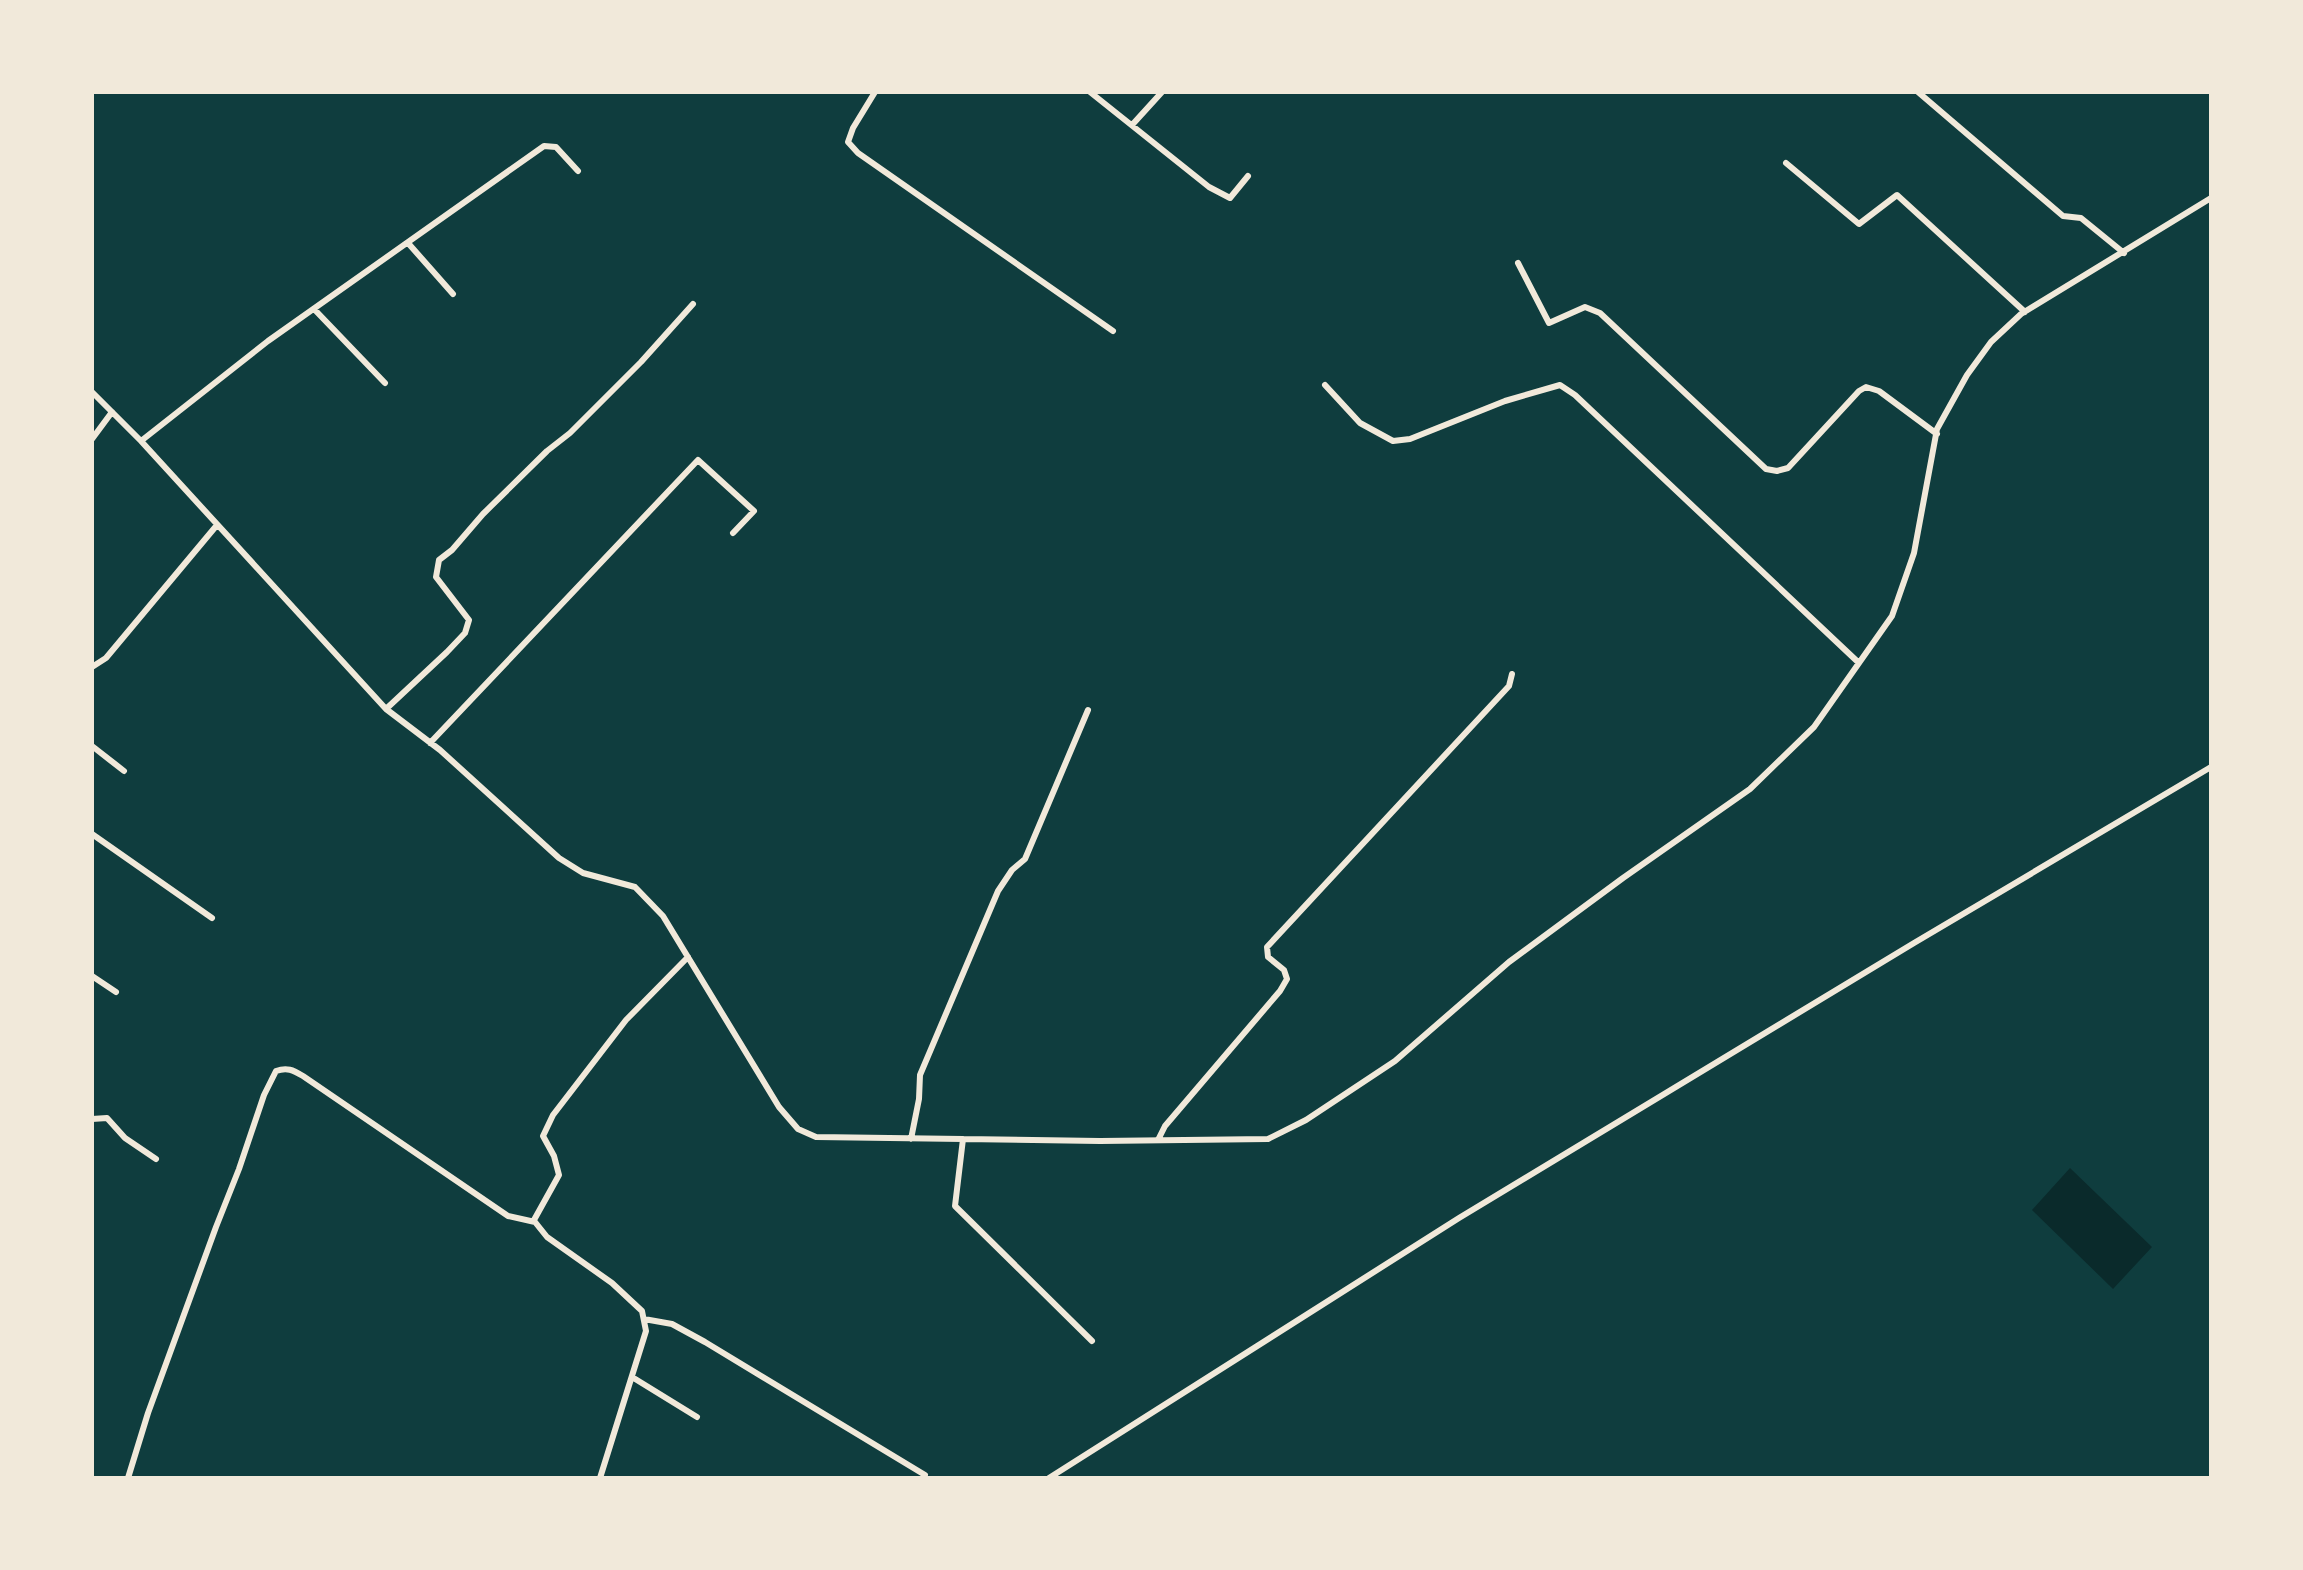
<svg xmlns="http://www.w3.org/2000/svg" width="2303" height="1570" font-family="'Sofia Sans Condensed',sans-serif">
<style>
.water{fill:#0a2a2b}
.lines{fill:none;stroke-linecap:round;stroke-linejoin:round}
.minor{stroke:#f1e9da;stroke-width:6}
</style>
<rect width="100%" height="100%" fill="#0f3d3e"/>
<path class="water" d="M2070,1168l82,79 -39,42 -81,-79z"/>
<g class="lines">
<path class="minor" d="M875,92l-22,36 -5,14 10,11 255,178
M1090,92l119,95 21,11 18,-22
M1918,92l145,124 18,2 43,35
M1132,125l30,-33
M1786,163l73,61 38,-29 128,117
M408,243l45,51
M1518,263l31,60 36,-16 15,6 166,156 11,2 11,-3 71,-77 7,-4 13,4 58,43
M314,309l71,74
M1325,385l35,38 33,18 17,-2 95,-38 55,-16 15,10 284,268
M92,392l49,49 245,268 54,41 119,108 24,15 52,14 28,29 116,191 19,22 18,8 284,4 168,-2 38,-19 89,-59 114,-99 114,-84 127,-89 64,-62 78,-111 22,-63 23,-124 30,-54 24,-33 30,-28 190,-116
M92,439l20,-27
M141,441l127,-100 276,-195 12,1 22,24
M92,667l14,-9 111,-133
M386,709l61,-57 18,-19 4,-13 -33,-43 3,-17 13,-10 31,-36 64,-63 23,-18 71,-71 52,-58
M430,743l268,-283 56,51 -21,22
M92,746l32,25
M92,834l120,84
M92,976l24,16
M92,1119l15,-1 18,20 31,21
M911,1139l8,-40 1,-24 78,-184 14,-21 13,-11 63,-149
M963,1139l-8,67 137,135
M1158,1140l7,-14 115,-135 7,-12 -3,-9 -16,-13 -1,-10 242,-261 3,-12
M535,1222l-1,-2 25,-45 -5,-19 -11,-20 10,-21 73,-95 62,-63
M644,1319l28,5 33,18 220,133
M632,1377l65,40
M128,1478l20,-65 68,-186 23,-58 25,-74 12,-24c11,-4 17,-1 27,5l205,140 27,6 12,15 65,46 30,28 4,20 -46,147
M1049,1478l410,-260 455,-275 297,-176"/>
</g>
<rect width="2303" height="1570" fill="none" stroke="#f1e9da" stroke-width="188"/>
</svg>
